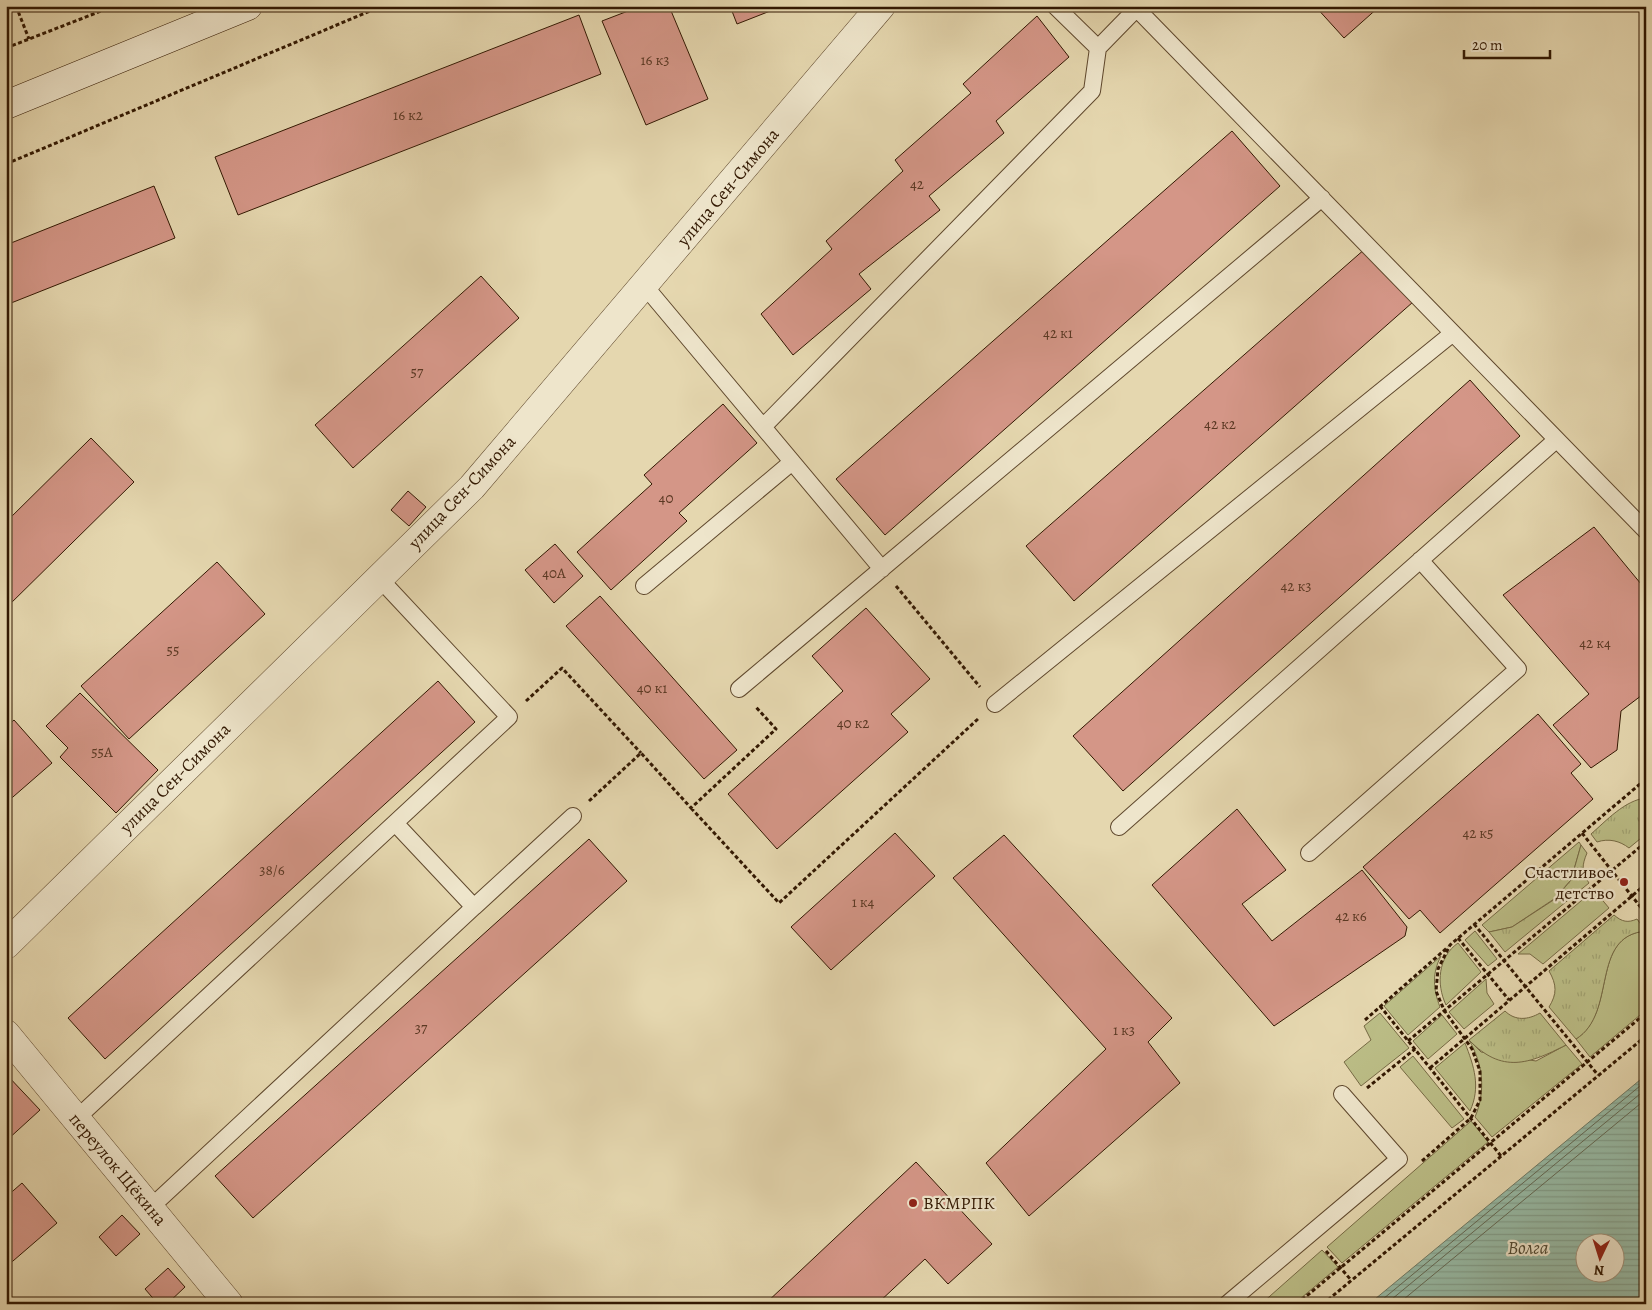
<svg xmlns="http://www.w3.org/2000/svg" width="1652" height="1310" font-family="Alegreya,serif">
<style>
.grass{fill:#bbbd86;stroke:#766a44}
.park{fill:url(#park-tufts);stroke:#766a44}
.water{fill:url(#water-rules);stroke:#6f7964;fill-rule:evenodd}
.lines{fill:none;stroke-linecap:round;stroke-linejoin:round}
.shore{stroke:#646954;stroke-width:1}
.building{fill:#d49687;stroke:#321802}
.lane-casing{stroke:#5f482d;stroke-width:18}
.street-casing{stroke:#5f482d;stroke-width:29}
.secondary-casing{stroke:#321802;stroke-width:29}
.path{stroke:#321802;stroke-width:3;stroke-dasharray:4 2.5;stroke-linecap:butt}
.lane{stroke:#eee5cb;stroke-width:16}
.street{stroke:#eee5cb;stroke-width:28}
.secondary{stroke:#eee5cb;stroke-width:28}
.poi-dot{fill:#8f2418;stroke:#eee5cb;stroke-width:2}
.labels{text-anchor:middle;stroke-width:4.5;stroke-linejoin:round;paint-order:stroke}
.number-label{font-size:15px;fill:#5a3823}
.street-label{font-size:18px;fill:#321802;stroke:#eee5cb}
.poi-label{font-size:18px;fill:#321802;stroke:#eee5cb;text-anchor:end}
.water-label{font-size:19px;font-style:italic;fill:#504933;stroke:#eee5cb}
</style>
<defs>
<pattern id="park-tufts" width="24" height="20" patternUnits="userSpaceOnUse" patternTransform="scale(1.25)"><rect width="24" height="20" fill="#bbbd86"/><path d="M3 7l-1-3M5 7V3M7 7l1-3M15 17l-1-3M17 17v-4M19 17l1-3" fill="none" stroke="#a1a272"/></pattern>
<pattern id="water-rules" width="6" height="5" patternUnits="userSpaceOnUse" patternTransform="scale(1.25)"><rect width="6" height="5" fill="#97baa5"/><path d="M0 2.5h6" fill="none" stroke="#839f8c"/></pattern>
</defs>
<rect width="100%" height="100%" fill="#e5d7af"/>
<filter id="stains"><feTurbulence type="fractalNoise" baseFrequency=".004" numOctaves="4"/><feColorMatrix values="0 0 0 0 .2 0 0 0 0 .09 0 0 0 0 .02 0 0 0 .5 -.17"/></filter>
<radialGradient id="worn" r=".72"><stop offset=".6" stop-color="#630" stop-opacity="0"/><stop offset="1" stop-color="#630" stop-opacity=".3"/></radialGradient>
<path class="grass" d="M1579,842l2,3 -10,35 -17,19 -42,28 -23,5 -7,-7z
M1594,890l15,18 -66,56 -13,-10h-12z
M1475,931l22,28 -9,7 -23,-26z
M1646,931v79l-56,47 -14,-18c42,-27 13,-103 70,-108z
M1458,943l23,29 -35,33c-10,-21 -8,-48 12,-62z
M1441,956c-9,17 -8,33 -1,51l-32,28 -24,-29z
M1486,979l1,14 7,11 -30,25 -15,-17z
M1380,1013l29,35 -48,38 -17,-24 27,-22 -7,-14z
M1442,1015l15,19 -29,25 -15,-18z
M1469,1040l12,12 55,9 30,-16 16,19 -90,73 -17,-20c11,-26 8,-53 -6,-77z
M1465,1043c9,23 16,44 5,68l-35,-43z
M1413,1056l51,63 -12,9 -52,-61z
M1471,1121l17,21 -146,121 -15,-16z
M1322,1250l16,17 -44,37h-33z"/>
<path class="park" d="M1646,798v36l-17,14c-9,-7 -20,-10 -32,-6l-6,-8c15,-13 34,-34 55,-36z
M1581,845l6,8c-5,12 -6,19 2,30l-84,69 -16,-20 23,-5 43,-28 16,-19z
M1614,915c8,7 14,8 23,4l9,12c-57,5 -28,82 -70,108l-27,-32c8,-13 8,-22 0,-36z
M1505,1011c10,10 23,9 35,2l26,32c-37,19 -64,29 -97,-5z"/>
<path class="water" d="M1646,1075v229h-277zM1584,1242h30v30h-30z"/>
<g class="lines">
<path class="shore" d="M1377,1304l269,-223
M1386,1304l260,-215
M1398,1304l248,-205"/>
</g>
<path class="building" d="M641,6h28l39,93 -62,26 -44,-104z
M730,6h53l-46,18z
M1315,6h65l-36,32z
M579,15l22,59 -363,141 -23,-58z
M1037,16l32,41 -73,64 8,12 -75,63 11,14 -81,64 12,15 -78,66 -32,-41 71,-65 -6,-8 77,-70 -8,-11 76,-67 -8,-9z
M1232,131l48,55 -395,349 -49,-56z
M154,186l21,52 -169,67v-60z
M1366,248l47,54 -339,299 -48,-55z
M481,276l38,42 -166,150 -38,-43z
M1470,380l50,56 -397,355 -50,-55z
M723,404l34,39 -78,70 8,8 -76,69 -34,-38 75,-68 -8,-9z
M91,438l43,44 -128,126v-86z
M408,491l18,16 -17,19 -18,-16z
M1594,527l52,63v102l-25,19 -4,39 -26,18 -38,-43 36,-31 -86,-99z
M555,544l28,32 -29,27 -29,-33z
M217,562l48,52 -136,125 -48,-53z
M600,596l137,154 -33,29 -138,-153z
M866,608l64,71 -39,35 17,18 -131,117 -49,-55 115,-103 -31,-35z
M438,681l37,41 -370,337 -37,-41z
M80,693l78,77 -42,43 -56,-56 8,-9 -22,-22z
M1538,714l43,50 -10,9 22,26 -153,134 -20,-23 -11,9 -46,-52z
M14,720l38,43 -46,40v-76z
M1237,809l49,61 -44,34 30,37 90,-71 45,57 -2,9 -131,90 -122,-141z
M895,833l40,43 -104,94 -40,-43z
M1004,835l168,183 -24,24 32,41 -151,133 -43,-53 120,-114 -153,-171z
M589,839l38,42 -374,337 -38,-42z
M6,1074l34,36 -34,31z
M916,1162l76,82 -44,40 -23,-25 -48,45h-112z
M22,1183l35,40 -51,44v-70z
M122,1215l18,19 -24,22 -17,-19z
M168,1268l17,19 -18,17h-9l-13,-15z"/>
<g class="lines">
<g class="lane-casing">
<path id="lane" d="M1055,6l43,42 41,-42
M1137,9l509,522
M644,285l238,284
M763,427l329,-336 6,-43
M644,586l148,-124
M739,689l583,-491
M995,704l458,-371
M1119,827l437,-387
M1309,853l209,-184 -98,-109
M474,907l99,-91
M76,1119l433,-402 -130,-139
M150,1208l324,-301 -79,-84
M1227,1304l172,-145 -57,-65"/>
</g>
<g class="street-casing">
<path id="street" d="M6,945l466,-458 409,-481
M6,1034l223,270"/>
</g>
<g class="secondary-casing">
<path id="secondary" d="M6,105l242,-99"/>
</g>
<path class="path" d="M16,6l13,33
M6,48l108,-42
M6,164l376,-158
M896,586l84,101
M526,701l36,-33 79,85
M589,801l52,-48 50,55 85,-79 -21,-23
M691,808l88,95 200,-185
M1582,833l64,81
M1474,924l124,151
M1458,938l51,62
M1380,1006l121,150
M1365,1020l83,-73
M1408,1041l238,-199
M1430,1068l216,-184
M1367,1088l48,-39
M1422,1161l49,-43 9,-18v-29l-8,-22 -28,-39 -8,-19 2,-22 12,-24 196,-166
M1326,1251l25,29
M1297,1304l349,-291
M1323,1304l323,-268"/>
<use href="#lane" class="lane"/>
<use href="#street" class="street"/>
<use href="#secondary" class="secondary"/>
</g>
<g class="poi-dot">
<circle cx="1624" cy="882" r="5"/>
<circle cx="913" cy="1203" r="5"/>
</g>
<g class="labels">
<g class="number-label">
<text x="655" y="65">16 к3</text>
<text x="408" y="120">16 к2</text>
<text x="917" y="189">42</text>
<text x="1058" y="338">42 к1</text>
<text x="417" y="377">57</text>
<text x="1220" y="429">42 к2</text>
<text x="666" y="503">40</text>
<text x="554" y="578">40А</text>
<text x="1296" y="591">42 к3</text>
<text x="1595" y="648">42 к4</text>
<text x="173" y="655">55</text>
<text x="652" y="693">40 к1</text>
<text x="853" y="728">40 к2</text>
<text x="102" y="757">55А</text>
<text x="1478" y="838">42 к5</text>
<text x="272" y="875">38/6</text>
<text x="863" y="907">1 к4</text>
<text x="1351" y="921">42 к6</text>
<text x="421" y="1033">37</text>
<text x="1124" y="1035">1 к3</text>
</g>
<g class="street-label">
<text transform="translate(728 187) rotate(-50)" y="6">улица Сен-Симона</text>
<text transform="translate(462 492) rotate(-47)" y="6">улица Сен-Симона</text>
<text transform="translate(175 778) rotate(-45)" y="6">улица Сен-Симона</text>
<text transform="translate(118 1169) rotate(50)" y="6">переулок Щёкина</text>
</g>
<g class="poi-label">
<text x="1614" y="878">Счастливое<tspan x="1614" dy="21">детство</tspan></text>
<text x="923" y="1209" text-anchor="start">ВКМРПК</text>
</g>
<g class="water-label">
<text x="1528" y="1254">Волга</text>
</g>
</g>
<rect width="1652" height="1310" fill="none" stroke="#e5d7af" stroke-width="25"/>
<rect x="8" y="8" width="1637" height="1295" fill="none" stroke="#321802" stroke-width="2.5"/>
<rect x="12" y="12" width="1627" height="1285" fill="none" stroke="#321802"/>
<g transform="translate(1600 1258) rotate(184)"><circle r="24" fill="#eee5cb" stroke="#a3937b"/>
<path d="M0-4L9 19L0 12L-9 19Z" fill="#8f2418"/>
<text y="-8" font-size="14" font-weight="bold" text-anchor="middle" fill="#321802">N</text>
</g>
<path d="M1464 50v8h86v-8" fill="none" stroke="#321802" stroke-width="2.5"/>
<text x="1472" y="50" font-size="15" fill="#321802" stroke="#eee5cb" stroke-width="4" paint-order="stroke">20 m</text>
<rect width="100%" height="100%" filter="url(#stains)"/>
<rect width="100%" height="100%" fill="url(#worn)"/>
</svg>
